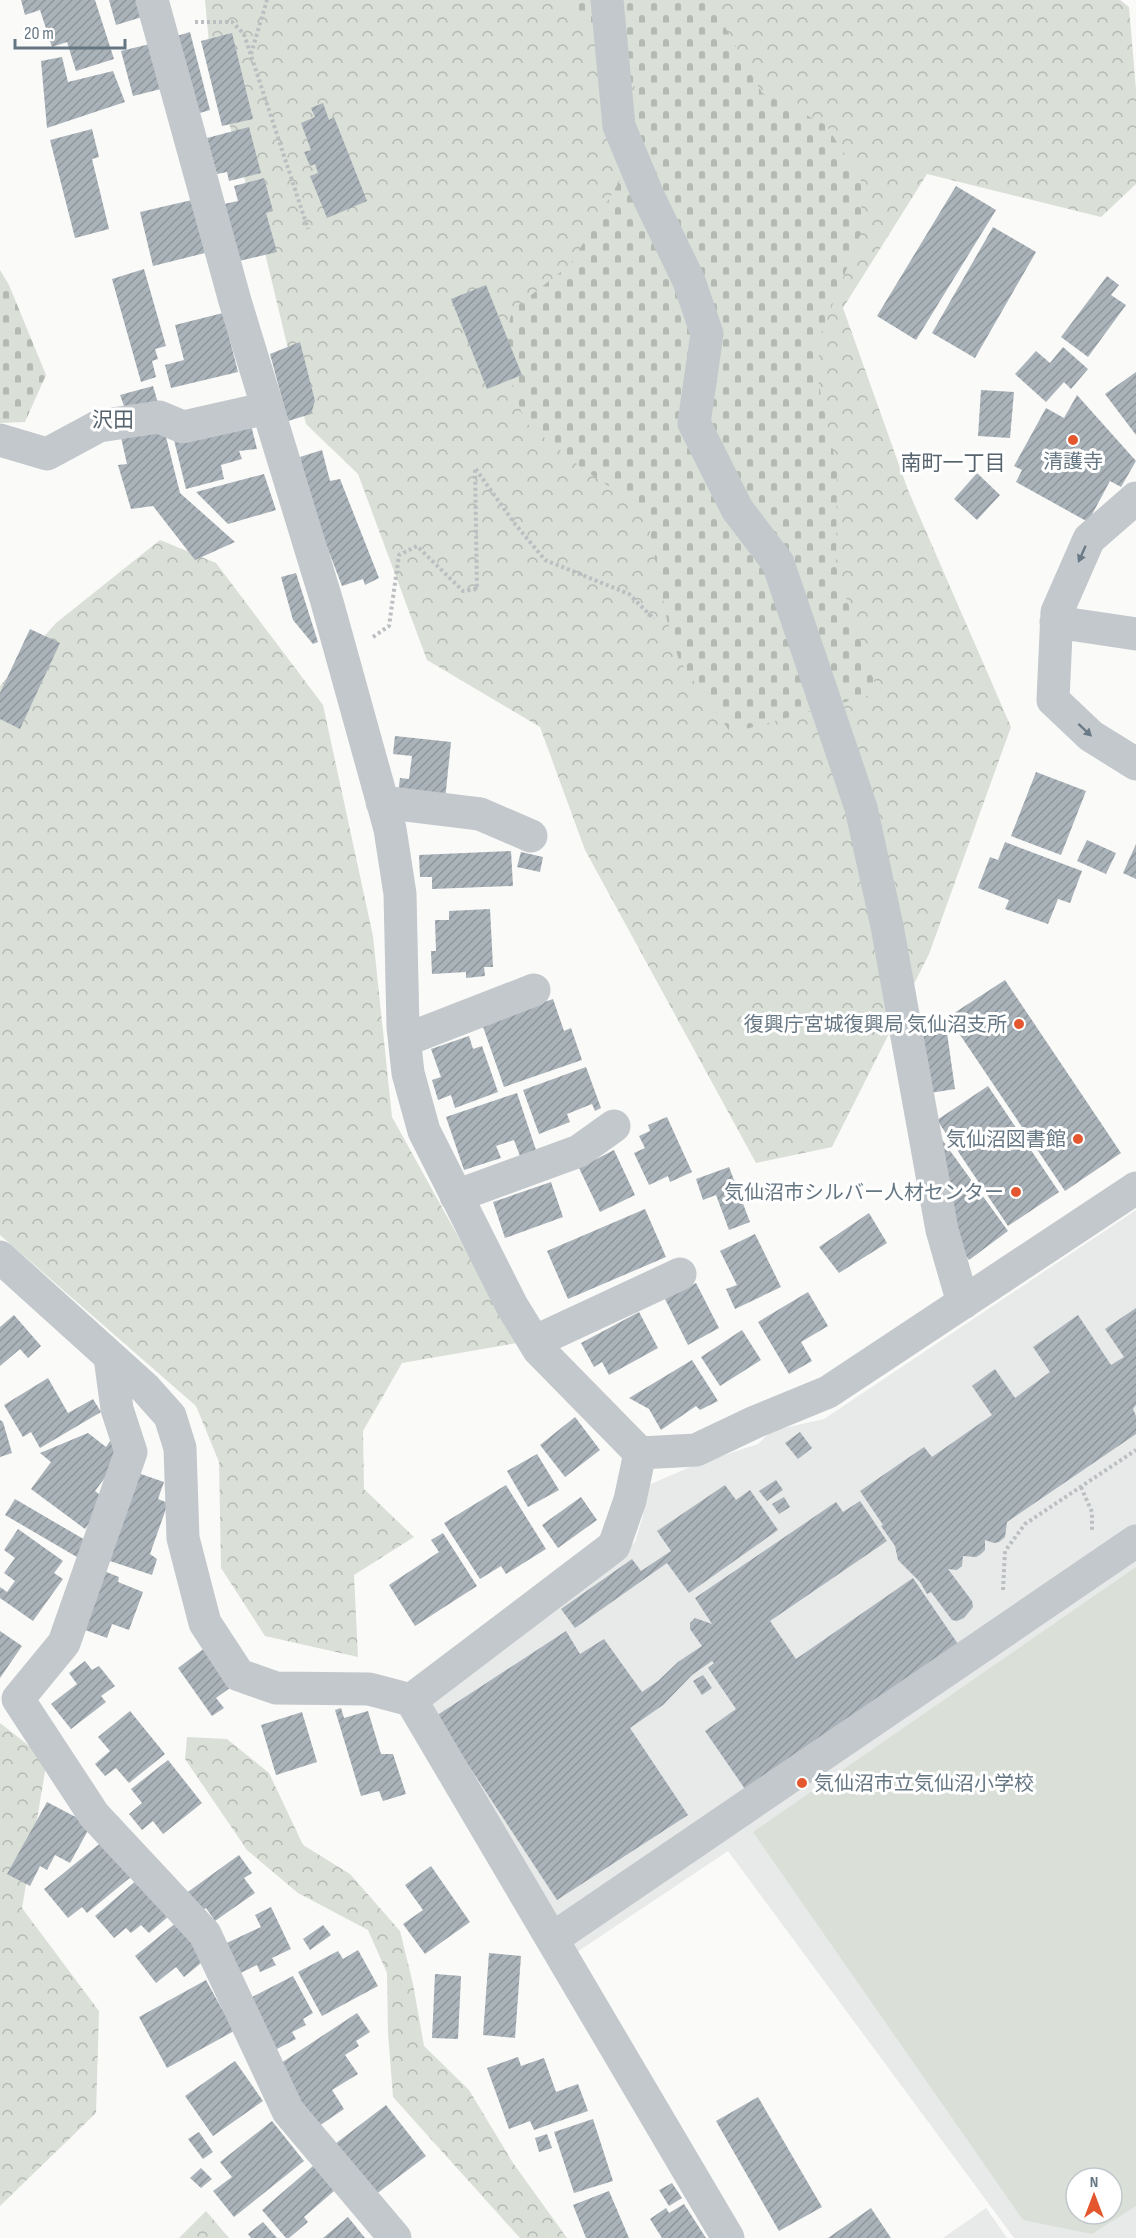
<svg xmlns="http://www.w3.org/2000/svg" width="1136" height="2238" font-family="'Sofia Sans Condensed','Noto Sans JP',sans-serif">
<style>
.built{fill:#e8e9e9;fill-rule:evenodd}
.grass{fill:#dadfd7;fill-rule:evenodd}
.forest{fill:url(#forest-crowns)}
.cemetery{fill:url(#cemetery-stones)}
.building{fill:url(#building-hatch)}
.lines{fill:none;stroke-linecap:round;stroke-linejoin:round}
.path{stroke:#bbbfc2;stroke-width:4;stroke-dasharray:3 3;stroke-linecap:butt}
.minor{stroke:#c3c8cc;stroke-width:33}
.oneway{fill:#6a7a87}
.poi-dot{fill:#e4572e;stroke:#fff;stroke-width:2}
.labels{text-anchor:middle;stroke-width:6;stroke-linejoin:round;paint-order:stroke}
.poi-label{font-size:20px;fill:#657683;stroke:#fff;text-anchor:end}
.neighbourhood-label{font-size:21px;fill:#57646e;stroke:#fff}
</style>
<defs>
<pattern id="forest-crowns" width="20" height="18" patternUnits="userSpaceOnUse" patternTransform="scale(1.5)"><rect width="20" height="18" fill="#dadfd7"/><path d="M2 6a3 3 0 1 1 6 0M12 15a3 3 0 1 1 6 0" fill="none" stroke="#b4b9b4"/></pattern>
<pattern id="cemetery-stones" width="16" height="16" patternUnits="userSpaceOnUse" patternTransform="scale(1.5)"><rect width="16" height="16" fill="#dadfd7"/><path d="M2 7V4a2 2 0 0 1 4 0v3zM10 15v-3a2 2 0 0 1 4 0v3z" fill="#b4b9b4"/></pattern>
<pattern id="building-hatch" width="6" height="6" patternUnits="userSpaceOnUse" patternTransform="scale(1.5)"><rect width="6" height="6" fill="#aab3b9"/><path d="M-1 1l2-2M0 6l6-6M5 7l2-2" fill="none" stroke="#8e969c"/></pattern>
</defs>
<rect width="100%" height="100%" fill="#fafaf8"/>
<path class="built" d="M1136,1210v1028h-122l-286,-387 -154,103 -147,-239 3,-20 205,-153 8,-26 -2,-22 3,-7 53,-23 61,-20 13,-13 53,-12zM1076,2178h36v36h-36z
M986,2208l21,30h-64z"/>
<path class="grass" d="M1136,1567v639l-44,28 -69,-14 -270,-388zM1076,2178h36v36h-36z"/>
<path class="forest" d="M205,0h915l9,7 7,83v94l-35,33 -174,-43 -84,134 65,182 103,237 -82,227 -97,193 -76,16 -171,-313 -45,-123 -113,-67 -69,-186 -52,-50 -40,-167 -56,-203z
M160,540l56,23 107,142 50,231 19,181 125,226 -115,20 -39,68 1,58 50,48 -60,38 4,82 -93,-21 -44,-68 -2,-106 -23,-56 -196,-171v-549l56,-63z
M0,1723l47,37 -25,148 77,103 -3,102 -96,93z
M187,1737l40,2 42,34 34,72 47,29 50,57 13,53 11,62 45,44 44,73 54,75h-47l-127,-141 -5,-64 -1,-60 -19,-43 -70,-37 -51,-43 -62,-91z
M206,2211l23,27h-50z"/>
<path class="cemetery" d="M564,0h146l52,93 64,32 35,55 1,50 -43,109v47l18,83 -1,98 42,126 -147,40 -52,-73 -12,-40 -21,-109 -63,-42 -59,-48 -21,-69 9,-42 59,-46 49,-84 18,-89 -70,-88z
M0,270l9,15 37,90 -21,47 -25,1z"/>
<path class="building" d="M21,0h74l19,59 -38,12 -9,-29 -15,5 -12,-37 -15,5z
M109,0h28l5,17 -26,8z
M190,32l20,78 -14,4 -19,-78z
M232,33l21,86 -31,7 -21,-85z
M150,44l11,45 -28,7 -12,-45z
M62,57l6,25 45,-11 12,31 -78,26 -6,-67z
M323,103l6,17 5,-3 33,84 -40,17 -17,-42 8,-3 -3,-9 -5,2 -6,-14 7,-2 -10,-27 14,-6 -4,-9z
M249,127l12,46 -32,8 -2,-9 -10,2 -10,-36z
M92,129l7,28 -7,2 17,70 -34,9 -25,-98z
M264,178l9,33 -7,2 11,39 -38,9 -15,-57 14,-3 -4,-15z
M956,186l40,24 -80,130 -39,-24z
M192,200l13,53 -52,13 -13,-54z
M993,227l43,25 -61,106 -43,-25z
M144,269l22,77 -11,3 3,10 -6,2 4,16 -15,5 -29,-103z
M1107,276l12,9 -8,10 15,10 -38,52 -27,-20z
M486,285l36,90 -35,14 -36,-90z
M223,313l15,59 -67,16 -6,-23 19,-5 -9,-35z
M300,342l15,59 -4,13 -23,7 -18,-67z
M1063,347l25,22 -17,20 -7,-7 -18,20 -31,-28 21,-23 14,12z
M1136,372v63l-31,-41z
M153,386l8,27 -34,1 -7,-19z
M981,390l33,2 -4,46 -32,-2z
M1077,395l59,66 -15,26 -11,-6 -22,41 -72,-40 6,-12 -8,-4 32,-58 18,10z
M250,421l7,28 -18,2 3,8 -21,6 3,14 -38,10 -12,-49z
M163,425l17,68 55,49 -40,18 -42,-54 -22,3 -13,-44 9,-1 -7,-31z
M322,450l8,31 10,-2 39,99 -14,7 -2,-6 -21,7 -29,-76 -13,-53z
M977,473l23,22 -23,25 -23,-21z
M264,474l12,36 -48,14 -32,-32z
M296,573l22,69 -5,2 -20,-24 -12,-43z
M30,629l30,14 -40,86 -20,-10v-26z
M395,736l56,6 -6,58 -47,-6 2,-16 9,1 3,-23 -19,-2z
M1036,772l50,19 -25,64 -50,-19z
M1087,840l29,13 -10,21 -29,-13z
M1005,842l77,29 -12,32 -12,-4 -10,25 -43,-15 4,-9 -31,-12 12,-31 8,3z
M1136,844v35l-13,-6z
M511,851l2,35 -81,3v-12h-12l-1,-22z
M521,852l22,5 -3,15 -23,-5z
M490,909l3,58h-9l1,9 -19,2v-6l-34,2 -1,-23h5l-1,-31h14v-9z
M1005,980l116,173 -56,38 -117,-174z
M553,999l11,32 7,-3 11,32 -78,27 -22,-63z
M945,1019l10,70 -25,4 -9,-71z
M469,1036l4,13 9,-3 16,46 -43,16 -4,-13 -13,5 -6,-20 9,-3 -10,-28z
M586,1067l15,41 -6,3 -3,-7 -25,10 3,8 -31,12 -16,-44z
M988,1086l71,106 -51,34 -71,-106z
M517,1093l19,57 -16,6 -6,-16 -18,6 5,12 -37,12 -18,-53z
M667,1117l25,55 -22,10 -2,-6 -19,9 -15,-32 11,-5 -6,-12 11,-5 -2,-6z
M938,1134l70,97 -39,29 -16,-22z
M614,1150l21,45 -35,17 -21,-44z
M729,1167l21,55 -21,8 -13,-35 -13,5 -7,-21z
M551,1182l12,35 -58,21 -12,-36z
M645,1209l21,48 -98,42 -21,-48z
M869,1213l18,30 -48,30 -20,-26z
M755,1234l26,53 -46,22 -9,-20 11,-4 -17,-34z
M696,1283l23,45 -31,17 -23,-46z
M808,1292l20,34 -27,16 11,19 -23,13 -31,-52z
M1136,1308v97l-3,4 3,7v18l-129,88 -2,15 -6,5 -5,1 -9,-3v10l-4,4 -5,3 -13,-1 -1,10 -5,4 -9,-1 24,32 1,6 -9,11 -7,3 -5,-1 -21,-28 -4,2 -7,-12 -22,-22 -3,-14 -14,-20 2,-1 -23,-34 64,-44 8,10 60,-42 -20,-29 23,-17 20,29 35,-26 -17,-25 45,-32 33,50 13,-8 -19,-28z
M639,1312l19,36 -49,27 -7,-13 -8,5 -13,-24z
M14,1315l27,31 -13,12 -8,-9 -20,17v-39z
M742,1330l19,30 -41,26 -19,-29z
M692,1360l26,41 -18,9 -4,-4 -35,24 -12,-21 -20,-11z
M48,1378l20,35 25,-14 8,13 -61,36 -9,-16 -8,5 -19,-32z
M575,1417l25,33 -35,27 -25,-32z
M0,1420l3,2 9,31 -12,4z
M800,1432l12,16 -14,11 -13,-16z
M88,1433l18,14 6,-9 15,10 -32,43 12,9 -22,29 -54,-40 20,-27 -11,-9z
M537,1454l22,36 -31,17 -21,-36z
M135,1472l29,10 -6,17 10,4 -18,51 7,5 -5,16 -48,-16z
M776,1480l7,10 -16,11 -8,-10z
M506,1485l40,64 -40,25 -5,-8 -21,13 -36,-56z
M725,1485l11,15 14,-10 28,40 -89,63 -22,-30 -92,65 -14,-19 71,-50 9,12 30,-20 -14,-20z
M581,1497l16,23 -39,28 -16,-23z
M784,1497l6,10 -11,7 -7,-10z
M15,1499l77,45 -10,16 -77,-45z
M860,1501l27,40 -117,80 26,38 117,-81 45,66 -213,145 -40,-58 31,-22 -28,-41 6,-5 -2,-2 -20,14 -29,30 -33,23 58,87 -131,85 -121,-184 130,-85 14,23 24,-15 38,53 16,-11 20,-19 24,-16 -12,-17v-6l5,-5 17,6 -17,-26 141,-96 7,10z
M18,1529l45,32 -9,12 9,6 -30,42 -33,-23v-11l7,5 8,-11 -11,-8 11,-15 -11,-8z
M443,1533l34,53 -62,40 -26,-41 50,-33 -8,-12z
M99,1569l20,8 -1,5 25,10 -14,38 -17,-6 -5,14 -30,-11z
M0,1631l22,15 -22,32z
M206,1647l28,38 -18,13 8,10 -12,8 -34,-48z
M85,1661l7,9 7,-4 16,20 -14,10 5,6 -35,27 -20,-25 26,-20 -8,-11z
M703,1675l9,13 -10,7 -9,-14z
M341,1708l3,10 24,-7 13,43h12l13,40 -23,7 -4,-10 -18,5 -26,-86z
M130,1711l35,43 -36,29 -13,-15 -11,8 -10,-12 15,-13 -12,-14z
M302,1712l15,50 -41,13 -15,-50z
M168,1760l34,43 -39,31 -10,-13 -11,9 -13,-16 13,-11 -11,-14z
M47,1802l44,23 -21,38 -15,-8 -8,15 -7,-4 -10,20 -23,-12z
M103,1841l29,35 -45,37 -5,-6 -14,11 -24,-29z
M239,1855l13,18 -8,5 11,15 -40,28 -9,-13 -8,5 -13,-19z
M431,1866l39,56 -45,32 -22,-30 20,-14 -18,-25z
M137,1880l32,36 -20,17 -8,-8 -10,8 -5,-5 -12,10 -19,-22z
M271,1907l20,42 -19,9 4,7 -16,7 -3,-7 -25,12 -14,-30 43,-20 -6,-12z
M177,1922l29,37 -22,18 -8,-10 -20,16 -21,-27z
M323,1925l8,10 -21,15 -7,-11z
M358,1950l20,36 -56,30 -24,-44 40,-21 5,8z
M489,1953l32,3 -6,82 -32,-3z
M435,1974l26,2 -3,63 -26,-1z
M293,1976l20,37 -10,6 3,6 -14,7 4,7 -23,12 -27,-51z
M206,1980l28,51 -67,37 -28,-51z
M357,2013l13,19 -14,9 3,5 -14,9 13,19 -26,16 12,19 -28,19 -41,-61z
M518,2057l3,9 23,-8 12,34 22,-8 10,27 -54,19 -4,-9 -21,8 -22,-61z
M235,2061l28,40 -50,35 -28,-40z
M758,2097l64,110 -43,24 -63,-110z
M386,2105l40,51 -51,39 -40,-51z
M593,2119l20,62 -39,12 -20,-61z
M272,2121l32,40 -70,56 -21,-26 19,-14 -12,-15z
M199,2132l14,20 -10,7 -15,-20z
M547,2134l5,14 -13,4 -4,-14z
M313,2166l21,25 -30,26 4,5 -19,16h-3l-24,-28z
M201,2168l11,11 -11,9 -11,-10z
M672,2183l10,15 -13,8 -10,-16z
M609,2191l20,47h-43l-13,-33z
M684,2204l22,34h-44l-12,-19 16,-11 3,5z
M871,2208l20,30h-63z
M348,2217l17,21h-42z
M263,2222l14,16h-26l-3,-4z"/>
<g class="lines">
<path class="path" d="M195,22h37l12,12 64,195
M251,54l16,-54
M373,637l16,-11 10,-71 18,-9 46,45 14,-2 -2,-121 40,56 30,36 84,34 25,25
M1081,1487l11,25v18
M1003,1590l2,-39 20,-27 111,-74"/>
<path class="minor" d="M152,0l83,301 92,301 63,227 10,65 3,133 5,46 16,58 88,175 27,44 101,103 56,-3 59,-28 73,-30 308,-204
M607,0l12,126 30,72 40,83 18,53 -13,89 43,86 41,54 83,245 26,118 55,304 21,73
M0,440l47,14 52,-28 60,-9 24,10 85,-19
M1136,498l-47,41 -32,73 -4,88 38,36 45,28
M1056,622l80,12
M382,802l98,12 51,22
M405,1040l129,-50
M456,1196l123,-45 35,-25
M0,1257l145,131 25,28 10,32 3,90 16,62 6,23 34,52 37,13 93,1 42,11 317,538
M534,1342l146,-68
M110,1357l7,52 14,43 -67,191 -46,56 76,116 111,119 83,177 107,127
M411,1700l203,-154 16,-46 10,-47
M552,1939l584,-398"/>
</g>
<defs><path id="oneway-solid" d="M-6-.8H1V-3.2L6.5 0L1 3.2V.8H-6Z" transform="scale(1.5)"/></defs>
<g class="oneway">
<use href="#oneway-solid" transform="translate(1082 554) rotate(114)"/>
<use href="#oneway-solid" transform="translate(1085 730) rotate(43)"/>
</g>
<g class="poi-dot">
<circle cx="1073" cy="440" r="6"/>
<circle cx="1019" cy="1024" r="6"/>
<circle cx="1078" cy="1139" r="6"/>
<circle cx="1016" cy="1192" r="6"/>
<circle cx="802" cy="1783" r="6"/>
</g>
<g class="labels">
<g class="poi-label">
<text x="1073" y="468" text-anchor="middle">清護寺</text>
<text x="1007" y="1031">復興庁宮城復興局 気仙沼支所</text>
<text x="1066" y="1146">気仙沼図書館</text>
<text x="1004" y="1199">気仙沼市シルバー人材センター</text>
<text x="814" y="1790" text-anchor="start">気仙沼市立気仙沼小学校</text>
</g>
<g class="neighbourhood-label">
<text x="113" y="427">沢田</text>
<text x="953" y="470">南町一丁目</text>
</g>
</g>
<g transform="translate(1094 2196)"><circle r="28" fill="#ffffff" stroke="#c1c8cd" stroke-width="1.5"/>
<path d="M0-4.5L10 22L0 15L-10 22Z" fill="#e4572e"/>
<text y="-9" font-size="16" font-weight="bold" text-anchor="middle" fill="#657683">N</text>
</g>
<path d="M15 39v9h110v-9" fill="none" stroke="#657683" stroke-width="3"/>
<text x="24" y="39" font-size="18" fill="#657683" stroke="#ffffff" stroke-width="4.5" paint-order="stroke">20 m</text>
</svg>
